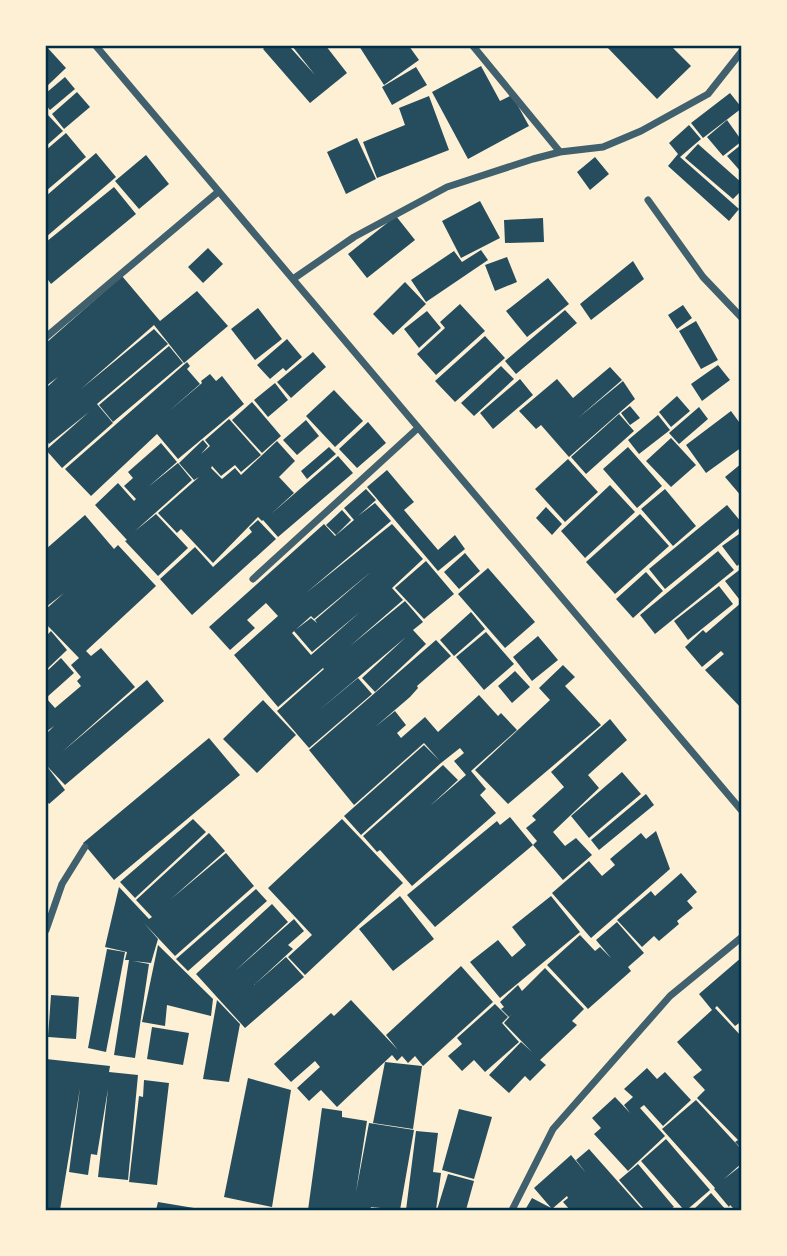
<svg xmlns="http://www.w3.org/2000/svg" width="787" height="1256" font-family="Literata,serif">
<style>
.building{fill:#264d5e;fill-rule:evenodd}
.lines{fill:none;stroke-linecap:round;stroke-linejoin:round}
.minor{stroke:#3f606c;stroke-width:7}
.neatline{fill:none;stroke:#003049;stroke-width:2.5}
</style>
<rect width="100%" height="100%" fill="#fdf0d5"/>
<path class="building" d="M46,46l20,22 -20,19z
M266,46h23l26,29 -23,-29h34l21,27 -37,30 -47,-54z
M359,46h50l10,14 -35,25z
M606,46h65l20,20 -34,33z
M481,66l19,35 12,-6 17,31 -61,33 -36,-67z
M416,67l11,18 -35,20 -10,-18z
M65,77l10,12 -25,21 -4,-5v-12z
M77,92l13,15 -26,22 -12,-15z
M730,93l12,15 -39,30 -12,-15z
M429,96l20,54 -72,28 -14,-36 42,-17 -6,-17z
M48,115l15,16 -17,15v-29z
M727,120l15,21 -19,15 -16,-19z
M689,125l12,14 -21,18 59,52 -10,12 -61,-55 10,-12 -9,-11z
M66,133l20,24 -40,34v-41z
M357,138l19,41 -30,15 -19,-42z
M698,144l44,39v7l-9,9 -48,-41z
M742,144v29l-15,-17z
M96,153l20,24 -70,60v-41z
M146,155l23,29 -30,25 -24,-28z
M595,157l14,17 -19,16 -13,-18z
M114,187l22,27 -85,70 -5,-7v-35z
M480,201l20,37 -39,20 -19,-37z
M396,216l19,24 -48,38 -19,-24z
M543,218l1,24 -39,1 -1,-23z
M208,248l15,16 -20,19 -15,-16z
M481,250l7,10 -62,42 -15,-22 43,-29 8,11z
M507,257l10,25 -22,9 -10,-26z
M633,261l11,18 -53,41 -11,-16z
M122,276l38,45 37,-30 31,35 -44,37 -30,-38 -73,64 73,-60 14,15 -71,60 16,19 -51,45 -16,-18 43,-38 -40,32 -3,-4v-52l12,-11 -12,9v-43z
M548,278l21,26 -42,33 -21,-26z
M405,282l21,22 -33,31 -20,-21z
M460,304l25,27 -49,44 -19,-21 28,-26 -5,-6z
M683,305l9,13 -15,11 -9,-14z
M258,308l24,31 -27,21 -24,-31z
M565,310l12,13 -61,51 -11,-13z
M427,311l14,17 -22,20 -15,-19z
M696,321l22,39 -17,9 -22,-38z
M485,336l20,22 -50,44 -20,-21z
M287,339l15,18 -16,14 -3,-3 -13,11 -13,-14z
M169,346l14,17 -70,59 -14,-17z
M313,352l13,15 -35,31 -14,-16z
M187,362l3,4 -3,3 13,15 -32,28 34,-29 -1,-2 9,-7 6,7 6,-5 22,28 -66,55 -21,-25 -66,62 -26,-27z
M718,365l12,15 -28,21 -11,-17z
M501,366l13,13 -40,37 -13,-13z
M610,367l12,13 -44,38 45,-37 12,18 -66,58 -28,-32 -5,4 -17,-18 38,-32 16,19z
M520,379l13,16 -40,34 -13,-16z
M275,383l13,17 -20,17 -14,-17z
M334,390l29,31 -28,26 -29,-31z
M677,396l13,15 -19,16 -12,-15z
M252,402l29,34 -19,17 -30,-33z
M630,406l10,12 -10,7 -9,-12z
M699,407l9,12 -29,25 -10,-11z
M731,411l11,15v21l-36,26 -20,-28z
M619,414l15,17 -48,43 -15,-17z
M658,415l12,15 -31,24 -11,-14z
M229,419l32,36 -20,17 -6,-7 -14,11 -9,-10 -1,2 11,11 13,-11 6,7 36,-34 18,20 -16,16 15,16 -23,21 67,-58 15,17 -75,64 -15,-17 -1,1 -4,-4 -45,46 -32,-34 -4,4 -19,-20 41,-36 -5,3 -15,-17 24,-23 5,6 -7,8 9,-8 -5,-6z
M306,420l13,16 -22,19 -14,-15z
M368,422l18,21 -29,25 -18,-19z
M671,438l25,27 -25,22 -25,-26z
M161,443l16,19 -29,25 30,-24 14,17 -57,51 21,-17 32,34 -30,28 -33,-35 2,-1 -32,-35 23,-22 16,18 2,-2 -12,-13 9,-8 -5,-6z
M329,447l7,7 -29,25 -6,-8z
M628,447l34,39 -25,22 -34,-39z
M568,459l30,33 -33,30 -30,-33z
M742,463v34l-17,-20z
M387,470l27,32 -10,8 34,40 17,-15 10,14 -27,22 -71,-84z
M610,485l25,27 -50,46 -24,-27z
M366,489l10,11 -18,16 17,-13 16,18 -85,72 86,-69 31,35 -31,29 11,12 -53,46 55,-45 18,21 -10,8 13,14 -51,48 -13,-14 44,-41 -89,75 41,-34 14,16 -63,54 -32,-37 47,-42 -1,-1 -45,39 -44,-52 44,-39 -12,-13 -19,17 8,8 -25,22 -21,-23 115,-103 11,12 19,-16 -10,-12zM372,571l-57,49 2,3 -6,-5 -17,13 18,21 48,-40 -49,43 -19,-22 19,-17 3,3z
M665,489l31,37 -23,20 -32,-37z
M727,505l15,18v3l-77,63 -16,-20z
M546,507l16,17 -10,11 -16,-17z
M342,510l9,10 -15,15 -10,-10z
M640,514l29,32 -54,48 -29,-32z
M85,515l29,34 4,-4 38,41 -70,65 5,5 10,-8 34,39 -73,65 85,-72 17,21 -99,84 -19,-20 19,25 -16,14 -3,-4v-66l8,-8 -8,6v-60l15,-14 13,15 -28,25 9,10 26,-22 -4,-5 4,-4 -10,-12 8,-7 -33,-34v-15l18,-16 -18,14v-58z
M258,520l18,19 -84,76 -32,-36 35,-32 18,20 39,-35 -3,-4z
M742,532v30l-5,4 -15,-20z
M718,551l16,19 -79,64 -15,-19z
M465,553l15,18 -21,18 -15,-17z
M426,561l28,33 -30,25 -29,-31z
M488,568l47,54 -30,26 -47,-54z
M742,568v29l-3,2 -14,-18z
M646,572l17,19 -30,27 -17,-19z
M719,586l14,18 -45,36 -14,-19z
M742,602v107l-37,-39 19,-16 -3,-3 -19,16 -17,-20 18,-17 3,3z
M471,612l14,17 -31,27 -14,-16z
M51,631l16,19 -21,20v-34z
M486,632l28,32 -30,26 -28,-33z
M538,636l20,24 -26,21 -19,-24z
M436,640l15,16 -34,30 1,2 -8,9 -35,30 20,-16 11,14 -9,8 4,5 24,-21 13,15 41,-37 19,21 3,-3 16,17 -46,41 15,18 -6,6 16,18 -84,73 -32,-36 -3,2 -14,-16 80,-71 15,15 -28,26 36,-31 -12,-14 10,-8 -4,-5 -19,15 -80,72 -17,-19 80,-71 15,15 -15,-17 -70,62 -45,-55z
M563,665l12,12 -10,9 36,39 -93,79 -33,-34 75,-70 -11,-12z
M515,671l15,16 -18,16 -14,-17z
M263,700l33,35 -39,38 -34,-34z
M610,719l17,21 -39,35 11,13 -46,44 12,14 11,-8 16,17 -29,25 -30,-35 -98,82 -28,-32 90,-74 3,4 10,-8 23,28 4,-4 -11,-13 10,-8 -4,-4 32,-29 -13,-15z
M209,738l31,37 -126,105 -31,-37z
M622,772l19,22 -52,44 -18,-22z
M646,794l8,11 -55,45 -8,-10z
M193,819l13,13 -71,66 -15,-16z
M342,819l61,64 -98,92 -17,-18 24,-22 -44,-47z
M656,831l14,38 -79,69 -39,-45 37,-32 13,15 13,-11 -5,-6 31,-26 5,6z
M209,833l16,18 -54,48 55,-46 28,33 -79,70 -31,-33 14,16 -7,24 -18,-2 16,3 -14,94 -21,-3 15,-95h-4l2,-8 -22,-5 14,-60 30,32 3,-2 -16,-17z
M681,873l16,19 -10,9 6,7 -16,13 2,3 -20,17 -5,-5 -12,11 -25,-27 34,-29 4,5z
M256,889l11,12 -79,70 -12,-12z
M400,896l34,43 -41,32 -34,-42z
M551,896l29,36 -80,66 -30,-36 28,-22 14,17 14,-12 -14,-18z
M272,904l16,18 -53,49 59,-52 10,12 -16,14 5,4 -39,36 32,-28 18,20 -59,51 -49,-54z
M617,922l27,31 -16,14 3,4 -43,38 -41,-44 33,-30 15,16 5,-4 11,11 -15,-18z
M158,945l55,54 -2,17 -44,-11 -2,21 -23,-4z
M107,949l18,3 -19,100 -18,-4z
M742,957v64l-7,5 -18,-20 -2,2 27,29v112l-7,-7 3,-2 -41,-42 8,-8 -12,-13 9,-7 -25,-28 35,-32 -13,-16z
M461,966l32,36 -70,64 -8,-10 -7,7 -6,-7 -5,5 -5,-6 -55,52 -16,-17 -12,11 -12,-13 23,-21 -5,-6 -24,21 -17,-18 57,-51 3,3 17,-16 47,50 -12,-15z
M545,968l39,41 -12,12 5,4 -37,35 6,5 -16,16 -5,-5 -16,17 -20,-18 32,-33 11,10 -28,-29 8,-9 -3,3 -8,-8 3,-2 -4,-5 18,-17 4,6z
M51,995l28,2 -3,42 -28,-2z
M217,1000l23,24 -11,58 -26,-3z
M495,1004l13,13 -6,6 17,19 -34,30 -11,-12 -12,11 -14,-15 14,-12 -5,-6z
M152,1027l37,6 -6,32 -36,-6z
M46,1059l64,7 -1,6 29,3 -10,105 -30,-3 10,-88 -11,66 -6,-1 -3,21 -19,-3 11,-84 -20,122h-14z
M385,1062l37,4 -9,63 -40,-6z
M647,1068l10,11 8,-7 26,28 -28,26 -19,-21 -4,3 25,28 -37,35 -34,-37 7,-6 -9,-10 23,-21 15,16 -6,-8 9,-8 -9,-8z
M248,1078l43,12 -19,117 -48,-10z
M144,1080l25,3 -12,102 -28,-3 10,-86 4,1z
M696,1100l46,50v13l-18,16 18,-14v45h-7l-5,-5 -1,2 -15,-18 1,-1 -53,-59z
M322,1108l20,3v6l25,4 -11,71 13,-69 45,7 -14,80 -29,-3 -1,3h-62z
M459,1109l33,8 -18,62 -32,-9z
M416,1131l22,2 -5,39 8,1 -5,37h-30z
M666,1139l44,51 -21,18 2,2h-7l-43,-49z
M589,1149l54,61h-73l-7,-8 5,-4 -1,-2 -15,13 -18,-21 37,-33 15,18 -10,-13z
M638,1164l36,43 -5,3h-24l-26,-30z
M448,1174l26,7 -8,29h-29z
M711,1193l15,17h-33z
M532,1198l23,12h-30z
M158,1202l42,7v1h-44z"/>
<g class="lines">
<path class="minor" d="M96,46l646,765
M473,46l87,106
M648,200l55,77 39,41
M293,279l61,-42 93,-50 86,-28 27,-7 43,-5 38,-16 67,-37 34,-43
M46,337l172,-145
M253,579l165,-151
M46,930l16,-46 23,-37
M512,1210l41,-81 117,-133 72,-59"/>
</g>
<rect width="787" height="1256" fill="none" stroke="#fdf0d5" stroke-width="94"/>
<rect x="47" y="47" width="693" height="1162" class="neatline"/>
</svg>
